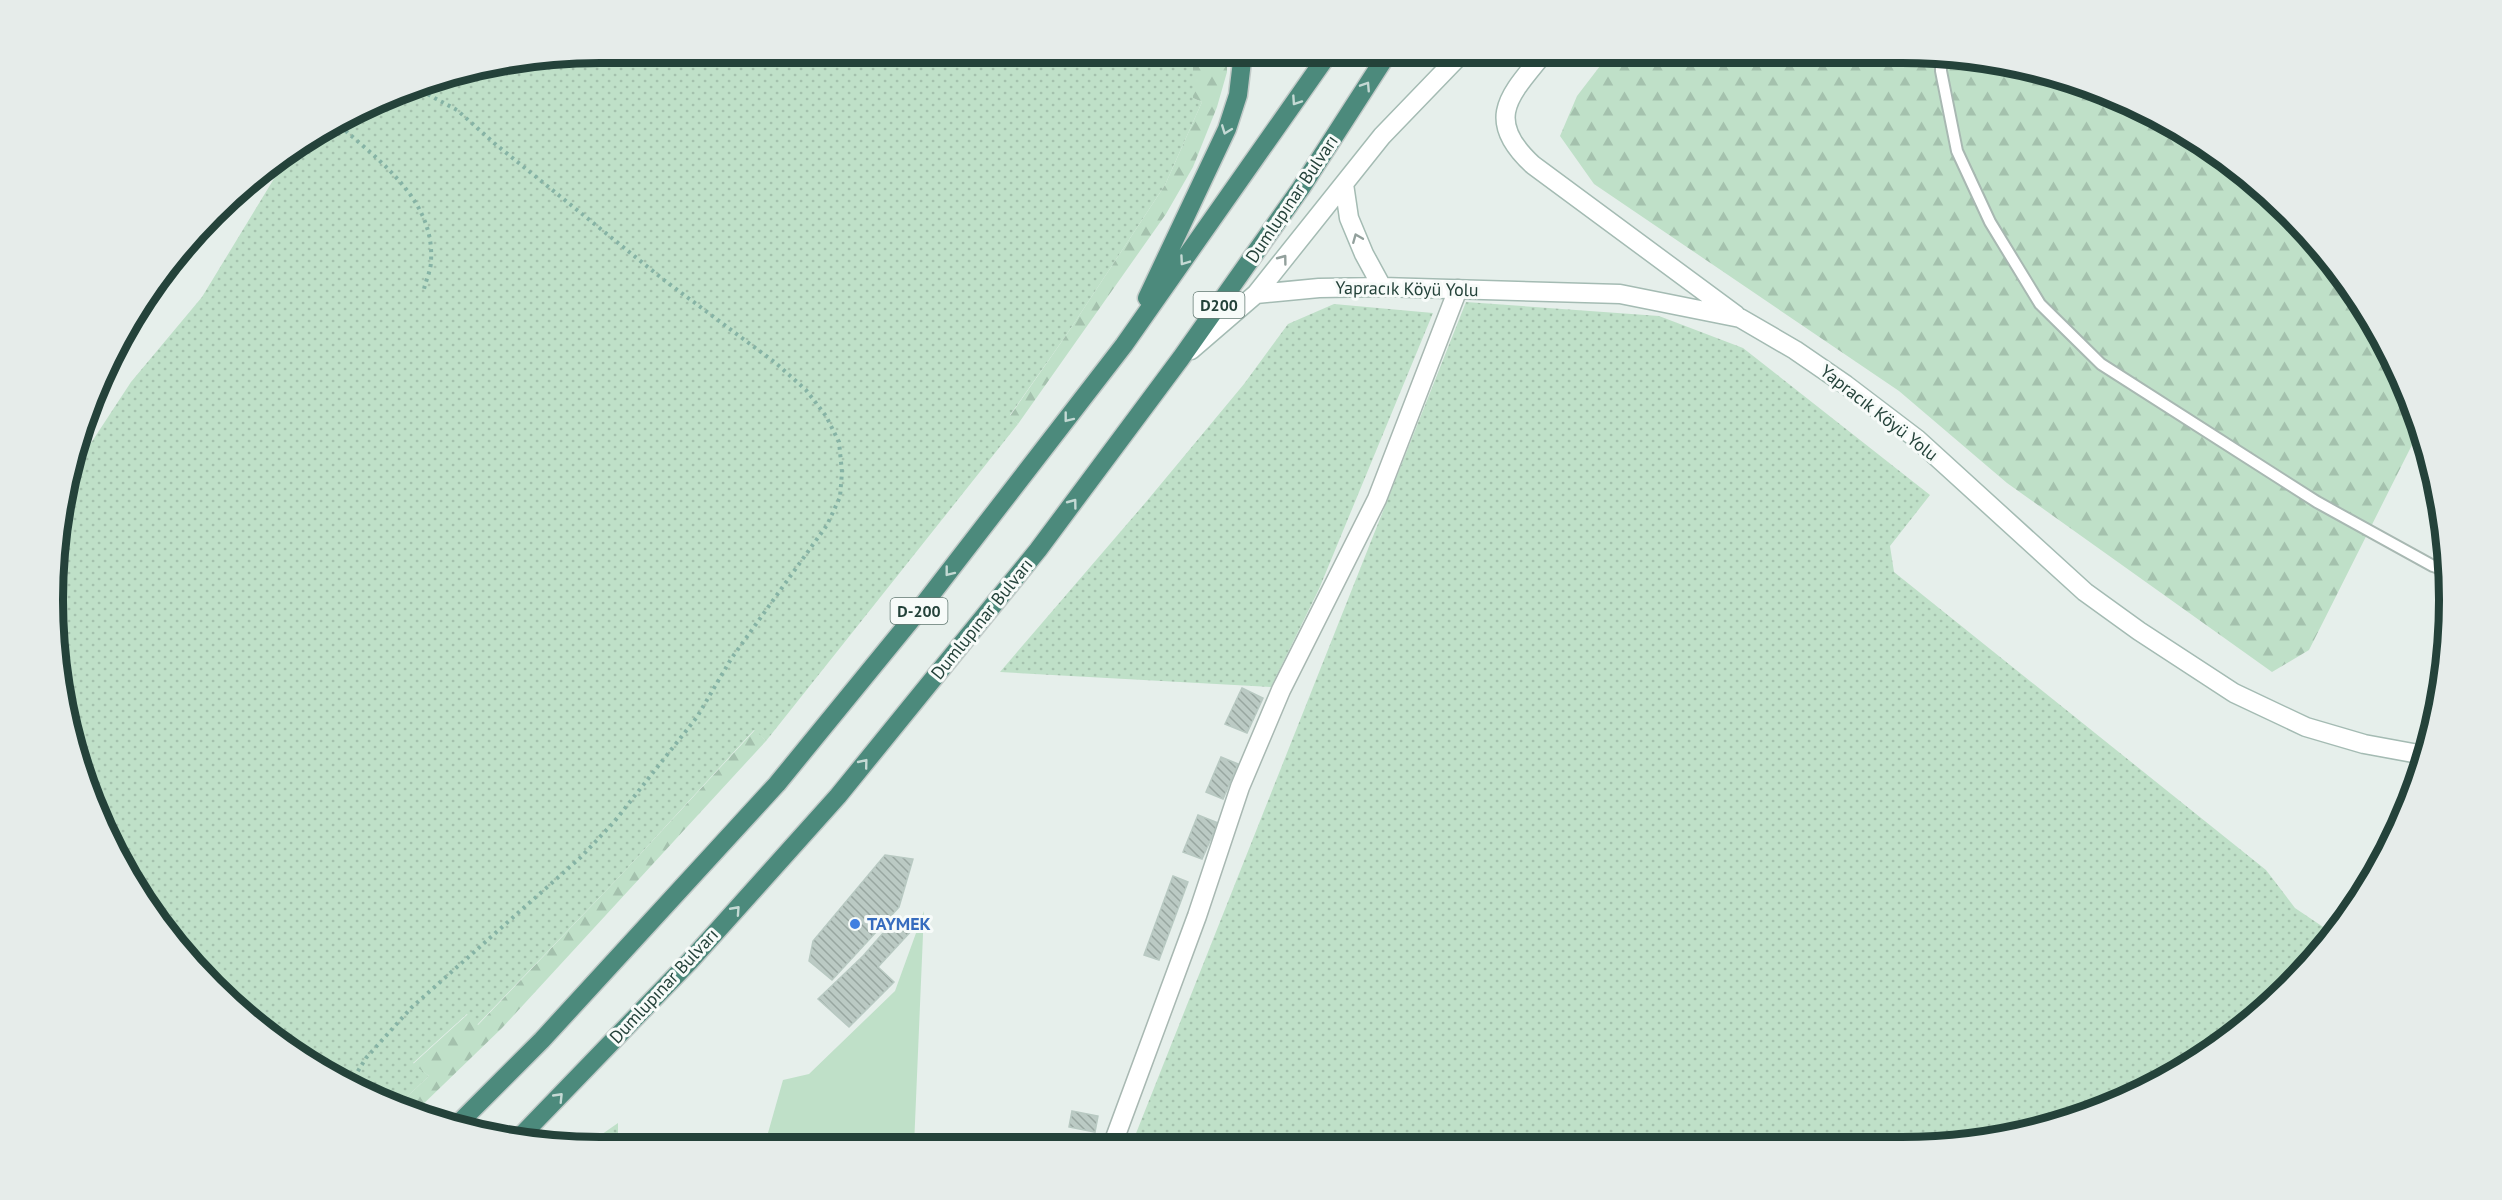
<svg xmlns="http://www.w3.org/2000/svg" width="2502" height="1200" font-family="'PT Sans',sans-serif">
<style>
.grass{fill:url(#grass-dots)}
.forest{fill:url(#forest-firs)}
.green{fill:#bfe0c8}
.building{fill:url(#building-back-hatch);stroke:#b8c9c2;stroke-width:1.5}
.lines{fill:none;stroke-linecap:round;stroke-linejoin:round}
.service-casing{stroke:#a8b8b2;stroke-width:14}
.minor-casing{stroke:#a8b8b2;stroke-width:21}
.secondary-casing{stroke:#a4bbb3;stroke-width:21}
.trunk-casing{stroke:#c2cac8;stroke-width:21}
.path{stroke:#86b3a5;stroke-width:4;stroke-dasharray:3 4.5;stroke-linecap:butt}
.service{stroke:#fff;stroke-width:10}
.minor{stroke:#fff;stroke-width:18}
.secondary{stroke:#fff;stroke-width:18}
.trunk{stroke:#4c8a7c;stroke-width:18}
.oneway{stroke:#c4d9d4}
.oneway2{stroke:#92a09c}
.shop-dot{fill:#3f7fe0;stroke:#f7fbf9;stroke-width:2}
.labels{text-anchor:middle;stroke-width:6;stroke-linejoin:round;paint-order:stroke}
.shield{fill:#f7fbf9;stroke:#637a73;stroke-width:1.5}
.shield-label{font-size:16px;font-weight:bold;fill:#24423a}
.street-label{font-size:18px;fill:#24423a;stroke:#f7fbf9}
.shop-label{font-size:18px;font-weight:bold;fill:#366cbe;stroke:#f7fbf9;text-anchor:start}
.rim{fill:none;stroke:#24423a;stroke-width:8}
</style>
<defs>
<pattern id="grass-dots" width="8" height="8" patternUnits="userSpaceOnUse" patternTransform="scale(1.5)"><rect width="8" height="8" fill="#bfe0c8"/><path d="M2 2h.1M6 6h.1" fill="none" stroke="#a4c1ad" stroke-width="1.8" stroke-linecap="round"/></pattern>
<pattern id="forest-firs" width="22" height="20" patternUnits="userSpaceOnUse" patternTransform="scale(1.5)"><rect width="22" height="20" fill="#bfe0c8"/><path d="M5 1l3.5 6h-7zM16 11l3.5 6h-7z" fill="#a4c1ad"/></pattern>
<pattern id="building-back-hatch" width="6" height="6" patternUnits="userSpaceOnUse" patternTransform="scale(1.5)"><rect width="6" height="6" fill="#bbcac4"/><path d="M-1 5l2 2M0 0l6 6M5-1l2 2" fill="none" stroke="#98a6a0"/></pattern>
</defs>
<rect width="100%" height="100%" fill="#e6efeb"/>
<path class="grass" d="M600,53h593v45l9,4 -37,83 -98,149 -57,81 8,9 -252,317 -12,-11 -133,145 -144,150 -10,-11 -54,49 16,13 -33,31 -100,-52 -83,-68 -104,-145 -52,-170 6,-179 5,-15 63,-96 71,-85 87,-143 135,-72z
M1466,302l193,14 84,32 187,147 -40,51 4,26 372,298 29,38 40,27 -99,99 -124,72 -97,26 -121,11 -763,3z
M1334,304l99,9 -114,276 -48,98 -271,-15 146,-170 98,-118 44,-60z
M618,1123v18l-6,6 -27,-1z"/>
<path class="forest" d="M1193,53h34v19l-10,35 -24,60 -27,47 -148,210 -8,-8 57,-82 98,-149 37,-83 -9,-4z
M1610,53h292l107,10 103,31 94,51 83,68 68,83 51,95 12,38 -111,221 -37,22 -265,-189 -108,-92 -305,-207 -34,-48 17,-40z
M755,730l11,11 -264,287 -88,85 -18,-6 33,-31 -16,-12 55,-50 10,11 143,-150z"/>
<path class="green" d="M924,911l-10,235 -150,1 19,-67 26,-6 86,-83z"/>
<path class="building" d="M1242,688l21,10 -16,35 -22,-9z
M1221,757l17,7 -15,35 -17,-7z
M1198,815l20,8 -16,36 -19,-7z
M885,855l28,4 -14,48 -67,73 -23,-19 4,-20z
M1173,876l15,6 -29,78 -15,-5z
M898,916l15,13 -35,38 16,15 -45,45 -31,-28 45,-43z
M1072,1111l26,5 -3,16 -26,-5z
M865,1136l1,11h-39v-8z"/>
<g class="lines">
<g class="service-casing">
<path id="service" d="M1941,56v15l16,80 33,71 50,82 61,60 216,138 116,64 14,5"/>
</g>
<g class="minor-casing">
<path id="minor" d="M1112,1146l85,-230 43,-129 41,-97 96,-191 81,-210"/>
</g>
<g class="secondary-casing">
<path id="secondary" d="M1544,53c-34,42 -61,66 -11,112l203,150
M1344,184l5,34 15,36 18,33
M1256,294l63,-6 63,-1 238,7 120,24 55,32 51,35 71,54 168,153 54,39 95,62 72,34 58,17 60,11
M1191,350l65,-56 126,-158 80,-83"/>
</g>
<g class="trunk-casing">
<path id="trunk" d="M1147,298l80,-169 11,-34 5,-42
M456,1126l86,-86 235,-256 143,-175 204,-264 205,-292
M518,1139l172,-178 148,-165 200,-246 143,-192 120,-170 87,-135"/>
</g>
<path class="path" d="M340,126c41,36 95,75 91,135 0,9 -5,19 -7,28
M350,1084l16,-26 45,-50 170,-151 33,-35 83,-105 34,-58 96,-134 13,-28 2,-25 -3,-30 -13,-26 -20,-26 -29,-26 -113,-84 -170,-137 -37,-33 -43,-23"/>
<use href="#service" class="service"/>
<use href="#minor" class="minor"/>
<use href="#secondary" class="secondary"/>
<use href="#trunk" class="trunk"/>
</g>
<defs><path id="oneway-chevron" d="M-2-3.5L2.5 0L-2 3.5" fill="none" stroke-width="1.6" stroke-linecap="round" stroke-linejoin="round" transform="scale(1.5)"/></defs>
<g class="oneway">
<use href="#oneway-chevron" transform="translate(1366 86) rotate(-57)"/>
<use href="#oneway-chevron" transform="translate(1296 101) rotate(124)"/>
<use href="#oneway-chevron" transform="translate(1226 130) rotate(111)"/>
<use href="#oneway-chevron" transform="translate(1184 261) rotate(125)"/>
<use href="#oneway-chevron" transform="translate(1068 418) rotate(128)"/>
<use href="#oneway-chevron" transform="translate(1073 503) rotate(-53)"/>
<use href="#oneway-chevron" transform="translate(949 572) rotate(128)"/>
<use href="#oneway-chevron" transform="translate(864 763) rotate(-51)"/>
<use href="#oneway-chevron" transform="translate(736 910) rotate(-48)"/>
<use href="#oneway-chevron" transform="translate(559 1097) rotate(-46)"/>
</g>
<g class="oneway2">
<use href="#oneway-chevron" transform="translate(1357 238) rotate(-112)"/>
<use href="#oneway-chevron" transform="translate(1283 259) rotate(-53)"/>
</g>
<circle class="shop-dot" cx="855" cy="924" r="6"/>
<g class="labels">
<g class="shield">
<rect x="1193.5" y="292" width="51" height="26" rx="4.5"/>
<rect x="890.5" y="598" width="57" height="26" rx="4.5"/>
</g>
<g class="shield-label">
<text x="1219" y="311">D200</text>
<text x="919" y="617">D-200</text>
</g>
<g class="street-label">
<text transform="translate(1292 199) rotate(-56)" y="6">Dumlupınar Bulvarı</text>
<text transform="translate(1407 289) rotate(1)" y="6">Yapracık Köyü Yolu</text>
<text transform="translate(1879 413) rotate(38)" y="6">Yapracık Köyü Yolu</text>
<text transform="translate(982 619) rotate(-51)" y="6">Dumlupınar Bulvarı</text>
<text transform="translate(664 986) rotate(-47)" y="6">Dumlupınar Bulvarı</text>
</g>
<g class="shop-label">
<text x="867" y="930">TAYMEK</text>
</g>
</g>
<path d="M0 0H2502V1200H0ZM600 63H1902A537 537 0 0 1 2439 600V600A537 537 0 0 1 1902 1137H600A537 537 0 0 1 63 600V600A537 537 0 0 1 600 63Z" fill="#e6ecea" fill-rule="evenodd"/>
<path class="rim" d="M600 63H1902A537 537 0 0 1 2439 600V600A537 537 0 0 1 1902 1137H600A537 537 0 0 1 63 600V600A537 537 0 0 1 600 63Z"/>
</svg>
